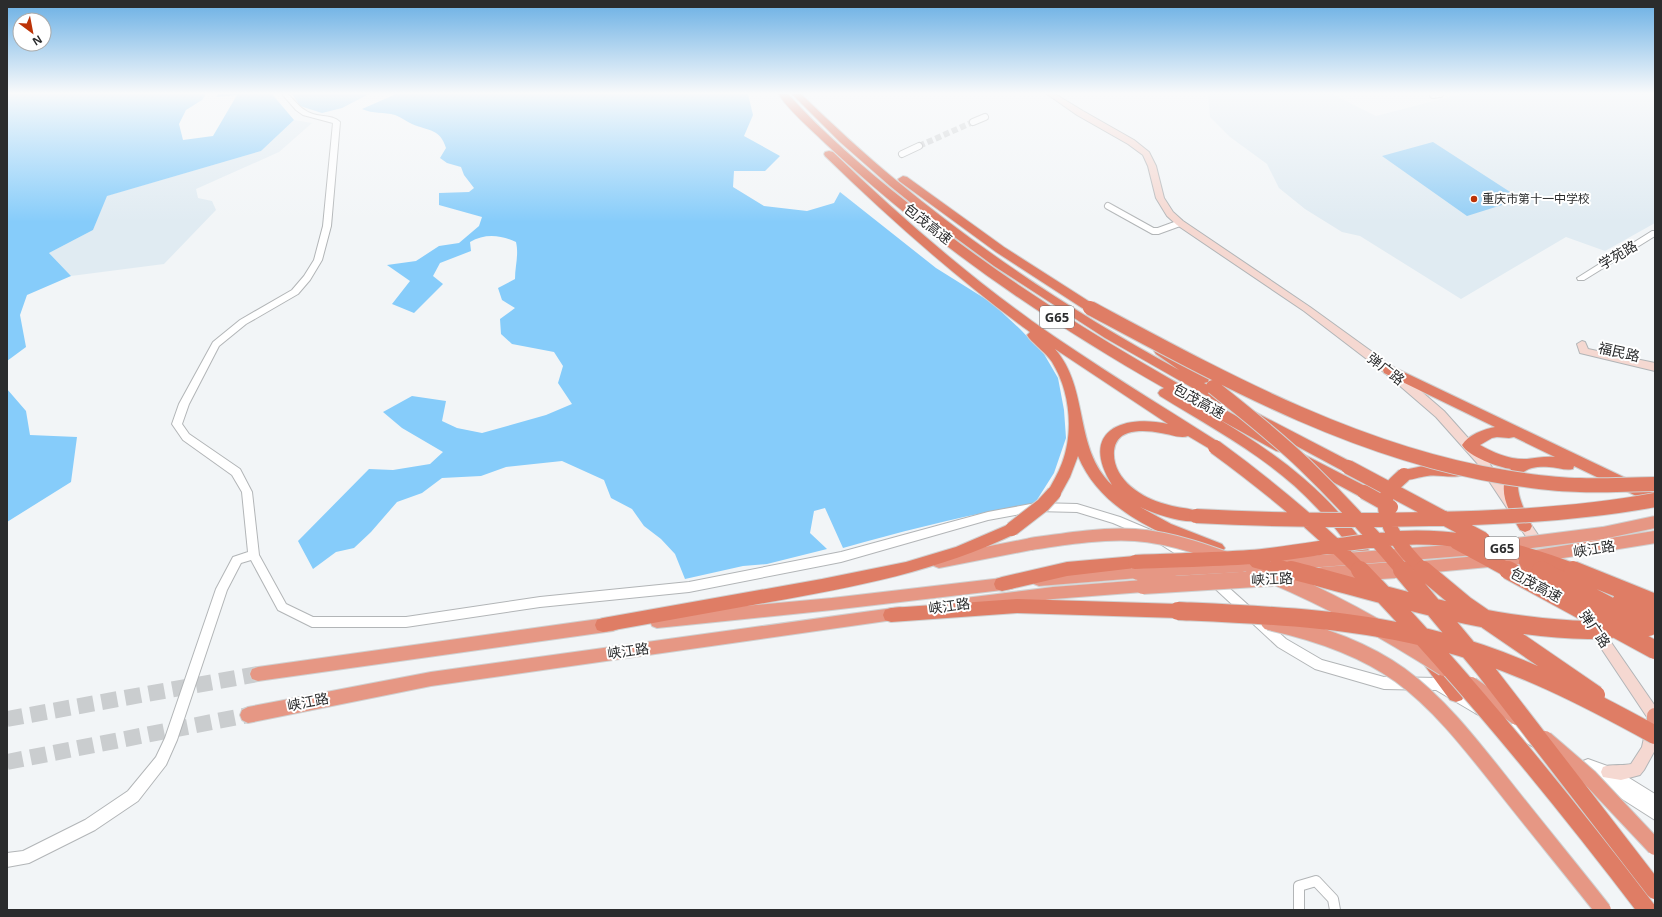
<svg xmlns="http://www.w3.org/2000/svg" width="1662" height="917" font-family="'Open Sans','Noto Sans SC',sans-serif">
<style>
.built{fill:#e0ebf2}
.green{fill:#93cef5}
.forest{fill:#86ccfa}
.lines{fill:none;stroke-linecap:round;stroke-linejoin:round}
.minor-tunnel{stroke:#cacdcf;stroke-width:6;stroke-dasharray:6 3;stroke-linecap:butt}
.trunk-tunnel{stroke:#cacdcf;stroke-width:16;stroke-dasharray:16 8;stroke-linecap:butt}
.minor-far1-casing{stroke:#b2b5b7;stroke-width:8}
.minor-casing{stroke:#b2b5b7;stroke-width:12}
.tertiary-casing{stroke:#b2b5b7;stroke-width:2}
.secondary-casing{stroke:#b2b5b7;stroke-width:2}
.trunk-casing{stroke:#d0d1d1;stroke-width:2}
.motorway-casing{stroke:#d0d1d1;stroke-width:2}
.minor-far1{stroke:#fff;stroke-width:6}
.minor{stroke:#fff;stroke-width:10}
.tertiary{fill:#fff;fill-rule:evenodd}
.secondary{fill:#f5d8d1;fill-rule:evenodd}
.trunk{fill:#e69784;fill-rule:evenodd}
.motorway{fill:#df7d65;fill-rule:evenodd}
.trunk-bridge-far1-casing{stroke:#d0d1d1;stroke-width:14;stroke-linecap:butt}
.trunk-bridge-casing{stroke:#d0d1d1;stroke-width:18;stroke-linecap:butt}
.motorway-bridge-far1-casing{stroke:#d0d1d1;stroke-width:16;stroke-linecap:butt}
.motorway-bridge-casing{stroke:#d0d1d1;stroke-width:20;stroke-linecap:butt}
.trunk-bridge-far1{stroke:#e69784;stroke-width:12}
.trunk-bridge{stroke:#e69784;stroke-width:16}
.motorway-bridge-far1{stroke:#df7d65;stroke-width:14}
.motorway-bridge{stroke:#df7d65;stroke-width:18}
.poi-dot{fill:#bc3308;stroke:#fff;stroke-width:1.5}
.labels{text-anchor:middle;stroke-width:4;stroke-linejoin:round;paint-order:stroke}
.far-poi-label{font-size:12px;fill:#2b2c2d;stroke:#fff;text-anchor:start}
.shield{fill:#fff;stroke:#6b6b6c;stroke-width:1}
.shield-label{font-size:13px;font-weight:bold;fill:#2b2c2d}
.street-label{font-size:14px;fill:#2b2c2d;stroke:#fff}
</style>
<rect width="100%" height="100%" fill="#f2f5f7"/>
<path class="built" d="M1208,94h124l44,22 85,-22h194v129l-50,28 -39,-14 -105,62 -101,-63 -18,-4 -37,-23 -26,-21 -12,-24 -37,-27 -20,-20z
M294,120l18,3 -33,29 -83,37 2,9 14,3 4,9 -52,54 -93,12 -22,-23 44,-23 13,-34 155,-45z"/>
<path class="green" d="M292,94h77l-27,14 -20,5 -22,-7z
M1433,142l88,57 -54,17 -85,-60z"/>
<path class="forest" d="M7,94h199l-4,6 -16,10 -7,14 4,16 30,-4 24,-41 -20,2 1,-3h54l22,26 -33,31 -154,45 -14,34 -44,23 22,23 -44,19 -7,20 6,32 -19,14z
M396,94h352l5,21 -9,21 36,20 -15,15h-31l-1,16 31,19 43,5 27,-8 6,-11 96,76 56,35 28,26 24,25 14,24 6,32 2,28 -12,35 -19,30c-65,11 -128,27 -192,45l-18,-40 -11,3 -4,22 17,16 -60,15 -24,2 -58,13 -10,-25 -14,-15 -17,-13 -12,-17 -21,-11 -7,-18 -42,-19 -56,6 -25,9 -39,2 -20,15 -25,9 -26,30 -17,16 -18,4 -23,17 -15,-28 71,-72 24,1 37,-6 13,-12 -41,-24 -19,-16 29,-16 34,5 -4,20 15,7 25,5 64,-18 26,-11 -14,-21 5,-17 -9,-14 -42,-8 -11,-10 -1,-15 15,-11 -13,-8 -4,-12 17,-9c0,-13 4,-24 1,-37 -15,-7 -31,-9 -46,0l1,9 -31,12 -7,13 10,8 -29,29 -22,-9 18,-23 -23,-16 29,-4 23,-15 20,-3 20,-17 3,-9 -43,-12v-12l30,-1 5,-4 -10,-13 -3,-8 -14,-4 -7,-5 6,-10c-6,-20 -18,-17 -34,-24 -5,-2 -11,-7 -17,-9 -11,-3 -22,-1 -33,-6z
M7,389l19,22 4,24 47,2 -6,45 -64,40z"/>
<g class="lines">
<path class="minor-tunnel" d="M919,146l54,-24"/>
<path class="trunk-tunnel" d="M7,719l251,-45
M7,762l241,-47"/>
<g class="minor-far1-casing">
<path id="minor-far1" d="M1433,95l7,-1
M973,122l12,-5
M902,154l17,-8
M1108,206l45,25h5l22,-8"/>
</g>
<g class="minor-casing">
<path id="minor" d="M1299,910v-24l17,-5 17,18 2,11"/>
</g>
<g class="tertiary-casing">
<path id="tertiary" d="M282,94h6c7,7 14,17 25,20 9,3 20,1 27,8l-9,104 -9,34 -12,20 -12,14 -52,30 -27,22 -30,58 -7,20 7,10 51,35 12,23 7,63 27,49 27,13h93l134,-20 149,-15 152,-30 147,-40 48,-9 41,1 43,13 45,19 22,14 12,13 -1,3 -4,2 -4,-2 -11,-10 -22,-14 -44,-19 -36,-11 -41,-1 -48,9 -147,42 -152,30 -149,15 -134,20h-94l-34,-17 -27,-50 -10,3 -14,27 -50,150 -11,25 -28,36 -43,29 -66,33 -22,4v-14l16,-2 62,-31 43,-29 28,-34 9,-19 51,-149 17,-32 15,-5 -6,-60 -10,-17 -49,-35 -11,-16 7,-20 34,-62 27,-22 52,-30 12,-14 10,-16 9,-34 10,-103 -30,-8 -7,-5z
M1652,231h3v5l-71,44h-6l-1,-2z
M1213,575l4,2 69,62 36,21 62,17 54,1 45,27 2,4 -2,4 -4,2 -4,-2 -39,-23 -52,-1 -69,-20 -37,-22 -69,-64 -2,-3 2,-3z
M1504,719l36,19 2,4 -2,4 -4,2 -4,-2 -32,-17 -2,-4 2,-4z
M1588,759l25,9 42,26v26l-69,-44 -1,-6 -3,-5 1,-4z"/>
</g>
<g class="secondary-casing">
<path id="secondary" d="M1047,94h8l28,17 51,29 15,12 7,14 8,32 9,14 10,9 127,86 83,60 51,44 41,46 68,100 2,4 -2,4 -4,1 -4,-1 -68,-102 -41,-46 -51,-44 -81,-62 -127,-86 -10,-9 -11,-18 -8,-32 -5,-11 -15,-11 -51,-29z
M1582,341l3,1 3,7 67,14v8l-75,-18 -3,-9z
M1593,620l4,2 58,84v44l-11,20 -4,5 -19,5 -18,-3 -2,-5 2,-5c8,-3 19,-1 28,-3l11,-17 5,-23 4,-1 -62,-93 -2,-4 2,-4z"/>
</g>
<g class="trunk-casing">
<path id="trunk" d="M1031,538l5,2 2,4 -2,4 -5,2 -92,18 -5,-2 -2,-4 2,-4 5,-2z
M1138,566l5,2 2,4 -2,4 -5,2 -99,8 -5,-2 -2,-4 2,-4 5,-2z
M1011,577l5,2 2,4 -2,4 -5,2 -179,21 -175,18 -5,-2 -2,-5 2,-5 5,-2 175,-16z
M1143,580l5,2 2,4 -2,4 -5,2 -90,7 -88,11 -5,-1 -2,-5 2,-5 5,-1 88,-11z
M900,607l5,1 2,5 -2,5 -5,1 -469,67 -183,37 -6,-3 -2,-5 2,-5 6,-3 183,-35z
M613,617l5,2 2,5 -2,5 -5,2 -355,50 -6,-2 -2,-5 2,-5 6,-2z"/>
</g>
<g class="motorway-casing">
<path id="motorway" d="M779,94h9c36,40 77,75 120,109 118,96 245,168 378,240l2,4 -2,4 -5,1 -5,-1 -61,-34c51,30 98,63 136,110 10,12 21,26 28,40l-3,5c-4,1 -7,2 -11,-1 -5,-5 -9,-14 -13,-20 -11,-16 -22,-30 -35,-43 -44,-48 -102,-78 -157,-112l-2,-3 2,-3 4,-2c-120,-68 -237,-149 -338,-244 -11,-11 -42,-38 -47,-50z
M792,94h9c31,30 63,60 96,87 87,72 183,135 282,189l-23,-16 -2,-3 2,-3 4,-1 4,1 44,28 1,3 -1,3 -4,1 25,14 2,3 -2,3 -5,2 -5,-2 -114,-65 -111,-72 -53,-39 -51,-41 -50,-44z
M829,151l4,1c62,60 128,118 199,169 61,43 125,82 188,122l2,4 -2,4 -5,1 -27,-16c-8,3 -18,-2 -27,-3 -10,-2 -23,-3 -33,0 -9,3 -13,9 -14,18 -2,28 28,47 51,53 12,4 25,4 36,8l2,4 -2,4c-15,5 -46,-6 -61,-13l31,17 51,20 3,4 -3,4 -5,2c-54,-18 -116,-42 -139,-98l-8,21 -11,20 -5,2 -5,-2 -2,-4c5,-10 11,-19 15,-30 12,-32 8,-72 -10,-101 -6,-9 -16,-16 -23,-24l-2,-3 3,-3c-73,-53 -140,-113 -205,-176l-1,-2 1,-2zM1055,349l113,75c-47,-10 -89,8 -56,61 -39,-37 -22,-96 -57,-136z
M903,176l4,1 97,70 100,64 2,3 -2,3h-8l-100,-65 -97,-71 -1,-2z
M1389,365l266,127v13l-81,-39 -1,3c-8,2 -16,-2 -24,-2 -48,-3 -29,35 -17,59l-2,4 -5,2 -5,-2c-11,-18 -25,-42 -9,-61 -13,-2 -42,-12 -49,-24 6,-10 22,-16 33,-18l-111,-54 -1,-3 1,-3zM1497,437l12,1 5,-1 41,20c-10,-1 -18,1 -28,2 -17,1 -33,-6 -47,-14l12,-7z
M1253,411l100,52 2,4 -2,4 -5,1 -5,-1 -95,-51 -2,-4 2,-4z
M1299,452l70,36 2,4 -2,4 -5,2 -5,-2 -65,-35 -2,-4 2,-4z
M1428,465l30,1 5,1 2,4 -2,4c-11,4 -24,-1 -36,1 -9,1 -19,6 -28,3l-2,-4 2,-4z
M1012,523l5,2 2,4 -2,4c-78,38 -162,54 -247,69 -56,10 -111,20 -167,30l-6,-2 -2,-5 2,-5 6,-2 219,-39 84,-17 50,-15z
M1135,556l5,1 3,5 -3,5 -5,1 -68,8 -65,15 -6,-2 -2,-5 2,-5 6,-2 65,-15z
M1017,599l161,5 6,2 2,5 -2,5 -6,2 -161,-5 -126,9 -6,-2 -2,-5 2,-5 6,-2z
M1431,653l6,3 25,32 3,6 -3,6 -6,2 -6,-2 -25,-34 -2,-5 2,-5z"/>
</g>
<use href="#minor-far1" class="minor-far1"/>
<use href="#minor" class="minor"/>
<use href="#tertiary" class="tertiary"/>
<use href="#secondary" class="secondary"/>
<use href="#trunk" class="trunk"/>
<use href="#motorway" class="motorway"/>
<g class="trunk-bridge-far1-casing">
<path id="trunk-bridge-far1" d="M1031,544c34,-5 69,-11 104,-9 43,3 86,21 127,36
M1501,546l102,-13 52,-11
M1282,564l193,-15
M1153,571l89,-5
M1381,571l150,-14 124,-20"/>
</g>
<g class="trunk-bridge-casing">
<path id="trunk-bridge" d="M1259,570c65,26 126,60 185,98
M1138,572l32,-2
M1323,575l72,-5
M1143,586l130,-8
M1269,622c46,10 92,25 131,53 40,29 72,71 103,110 33,42 67,83 100,125
M1471,685l46,32
M1655,716v6
M1545,739l44,38 66,70"/>
</g>
<g class="motorway-bridge-far1-casing">
<path id="motorway-bridge-far1" d="M1090,308c131,70 266,145 414,169 25,4 51,8 76,8 25,1 50,-1 75,-1
M1213,387c31,25 62,49 91,77 34,33 68,70 99,107
M1215,447c52,38 101,78 146,124
M1348,467l135,72
M1404,475c-5,5 -12,10 -15,16 -15,27 17,63 35,80
M1364,492l27,15
M1196,516c78,4 155,5 233,3 76,-1 151,-5 226,-19
M1012,529l31,-24 11,-12
M1456,542l54,29
M1256,561l39,10
M1135,562c38,-2 77,-2 115,-5 51,-4 100,-16 151,-19 61,-3 118,11 174,33
M1526,562l17,9"/>
</g>
<g class="motorway-bridge-casing">
<path id="motorway-bridge" d="M1291,570c97,25 196,58 297,60 23,0 45,-3 67,-5
M1360,570c103,107 197,222 287,340
M1402,570l81,97 172,223
M1423,570l42,35 131,90
M1508,570l147,80
M1541,570l108,57
M1573,570l82,33
M1621,602l34,15
M1178,611c88,4 176,7 261,30 77,20 147,56 216,94"/>
</g>
<use href="#trunk-bridge-far1" class="trunk-bridge-far1"/>
<use href="#trunk-bridge" class="trunk-bridge"/>
<use href="#motorway-bridge-far1" class="motorway-bridge-far1"/>
<use href="#motorway-bridge" class="motorway-bridge"/>
</g>
<linearGradient id="sky" x2="0" y2="1"><stop stop-color="#69afe4"/><stop offset="0.42" stop-color="#f9fafb"/><stop offset="1" stop-color="#f9fafb" stop-opacity="0"/></linearGradient>
<rect width="1662" height="222" fill="url(#sky)"/>
<circle class="poi-dot" cx="1474" cy="199" r="4"/>
<g class="labels">
<g class="far-poi-label">
<text x="1482" y="203">重庆市第十一中学校</text>
</g>
<g class="shield">
<rect x="1040" y="306" width="34" height="22" rx="3"/>
<rect x="1485" y="537" width="34" height="22" rx="3"/>
</g>
<g class="shield-label">
<text x="1057" y="322">G65</text>
<text x="1502" y="553">G65</text>
</g>
<g class="street-label">
<text transform="translate(928 224) rotate(38)" y="5">包茂高速</text>
<text transform="translate(1618 255) rotate(-31)" y="5">学苑路</text>
<text transform="translate(1619 352) rotate(13)" y="5">福民路</text>
<text transform="translate(1386 369) rotate(38)" y="5">弹广路</text>
<text transform="translate(1199 401) rotate(29)" y="5">包茂高速</text>
<text transform="translate(1594 549) rotate(-9)" y="5">峡江路</text>
<text transform="translate(1272 579) rotate(-3)" y="5">峡江路</text>
<text transform="translate(1536 585) rotate(28)" y="5">包茂高速</text>
<text transform="translate(949 606) rotate(-8)" y="5">峡江路</text>
<text transform="translate(1595 629) rotate(56)" y="5">弹广路</text>
<text transform="translate(628 651) rotate(-8)" y="5">峡江路</text>
<text transform="translate(308 702) rotate(-11)" y="5">峡江路</text>
</g>
</g>
<rect width="1662" height="917" fill="none" stroke="#2b2c2d" stroke-width="16"/>
<g transform="translate(32 32) rotate(148)"><circle r="19" fill="#ffffff" stroke="#aaabab"/>
<path d="M0-3L7 15L0 10L-7 15Z" fill="#bc3308"/>
<text y="-6" font-size="11" font-weight="bold" text-anchor="middle" fill="#2b2c2d">N</text>
</g>
</svg>
